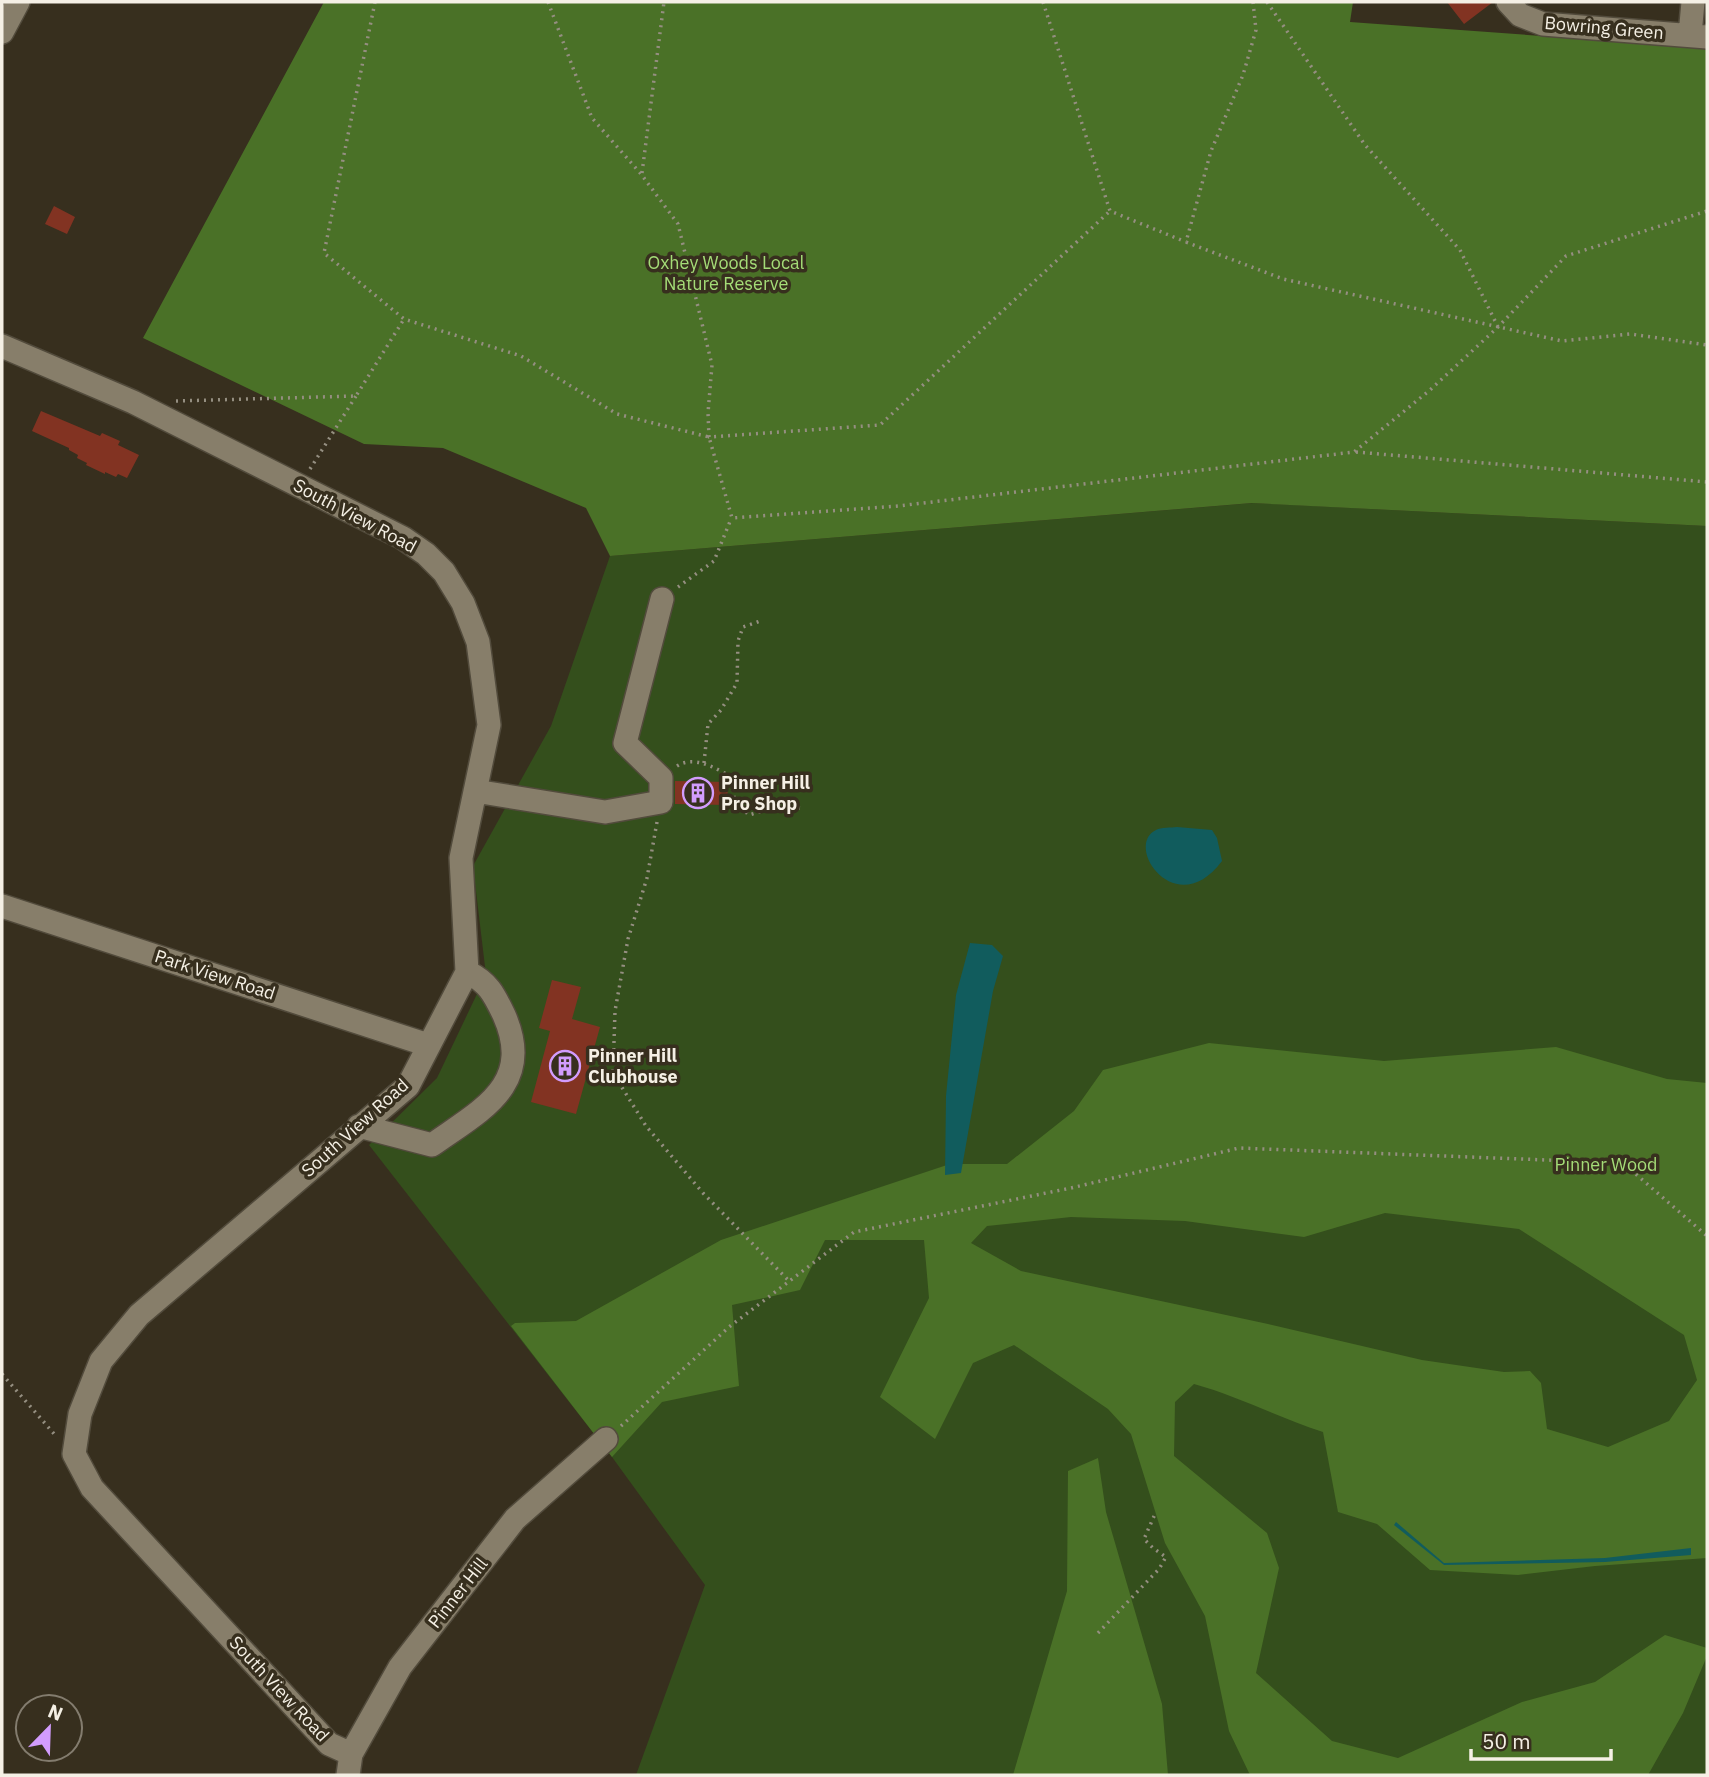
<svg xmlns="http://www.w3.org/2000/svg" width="1709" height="1777" font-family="'IBM Plex Sans',sans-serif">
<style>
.green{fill:#344f1c}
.forest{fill:#4a7127;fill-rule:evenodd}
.water{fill:#115c5d}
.building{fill:#823322}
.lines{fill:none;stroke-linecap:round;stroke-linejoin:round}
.minor-casing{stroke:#524b3c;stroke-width:26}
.path{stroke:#958f81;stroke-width:3.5;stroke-dasharray:2 5;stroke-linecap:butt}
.minor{stroke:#877e6a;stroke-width:23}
.labels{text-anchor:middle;stroke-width:7;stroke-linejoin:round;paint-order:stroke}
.street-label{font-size:18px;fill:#f5f0e5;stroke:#372f1e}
.park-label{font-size:18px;fill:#a4dc77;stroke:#372f1e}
.poi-label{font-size:18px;font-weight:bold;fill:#f5f0e5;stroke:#372f1e;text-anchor:start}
</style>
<rect width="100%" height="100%" fill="#372f1e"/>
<path class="green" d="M1253,503l454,23v1249h-1071l69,-190 -93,-128 -243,-312 68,-67 49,-103 -13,-109 78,-140 59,-170z"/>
<path class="forest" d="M324,2h1029l-3,20 357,26v478l-455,-23 -642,53 -24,-48 -143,-60 -79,-4 -221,-106z
M1209,1043l175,18 172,-14 111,32 40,4v475l-112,8 -77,9 -88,-5 -53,-46 -39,-12 -15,-80c-44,-14 -85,-36 -129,-48l-19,18 -1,54 93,77 12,35 -23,105 76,68 66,17 124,-56 73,-20 70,-47 42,13v8l-24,57 -35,62h-398l-21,-44 -24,-115 -40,-73 -34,-109 -23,-25 -94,-64 -41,18 -38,76 -55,-42 49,-99 -5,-58h-99l-25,50 -68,15 7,81 -77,16 -50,55 -101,-131 4,-3 61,-2 145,-81 229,-76h57l67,-53 29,-41zM1385,1213l134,16 165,106 13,45 -28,41 -61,26 -61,-18 -6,-46 -11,-12 -26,1 -82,-12 -154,-36 -247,-53 -50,-28 16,-17 84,-9 114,4 119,16z
M1098,1458l8,54 56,192 6,71h-155l54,-184 1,-120z"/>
<path class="water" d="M1177,827l35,3 5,8 5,23c-46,62 -99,-15 -66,-31 5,-3 15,-2 21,-3z
M970,943l22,2 11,11 -10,35 -32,182 -16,2 1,-79 10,-101z
M1396,1522l48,41 161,-5 86,-10v7l-86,7 -161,3 -50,-40z"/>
<path class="building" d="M1447,2h46l-29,22z
M54,206l21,11 -8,17 -22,-10z
M41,411l59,25 2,-3 18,8 -2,4 21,10 -12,23 -9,-4 -2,3 -11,-5v2l-19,-9 1,-2 -10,-5 1,-3 -9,-5v-2l-37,-17z
M675,781l53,1 -1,23 -52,-1z
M552,980l29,7 -9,32 28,8 -24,87 -45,-12 19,-71 -11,-3z"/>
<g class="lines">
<g class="minor-casing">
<path id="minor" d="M1508,2l12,13 23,9 164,13
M2,32l16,-30
M1690,35l3,-33
M2,346l131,56 270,136 23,16 18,18 19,31 15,39 11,83 -28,133 6,114 -59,114 -269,229 -38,46 -21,53 -6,40 18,34 237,256 22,10
M475,791l130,21 56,-10v-24l-36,-35 37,-144
M2,906l426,139
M359,1126l73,19c49,-35 103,-60 72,-130 -10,-21 -16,-33 -37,-43
M348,1775l3,-21 49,-87 115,-148 91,-80"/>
</g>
<path class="path" d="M375,2l-51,251 80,66 117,37 96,58 92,23 23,81 166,-12 456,-54 76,-62 68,-63 68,-71 141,-45
M548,2l44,116 49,56 37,50 34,141 -4,48 1,24 171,-12 230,-214
M1043,2l67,209 76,31
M1253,2l3,28 -13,45 -32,76 -25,91 97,37 279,62 68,-7 77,11
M1267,2l98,143 95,105 38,77
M642,173l22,-171
M176,401l180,-5 48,-77
M1356,452l351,30
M310,469l46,-73
M678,587l36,-26 17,-42
M704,763l4,-39 13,-14 16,-27 1,-42 5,-14 20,-7
M677,766c17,-11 38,2 53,10l5,26 14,13 31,-9 20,2
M657,822l-10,56 -19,61 -13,72 -2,62 33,53 57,67 86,88
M2,1374l54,62
M621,1426l108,-99 125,-95 217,-44 168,-40 384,15 84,73
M1098,1633l61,-64 7,-12 -13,-9 -9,-9 11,-25"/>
<use href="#minor" class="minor"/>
</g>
<defs>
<g id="building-ring" transform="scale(1.575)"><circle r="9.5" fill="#372f1e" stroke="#d29cfd" stroke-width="1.5"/><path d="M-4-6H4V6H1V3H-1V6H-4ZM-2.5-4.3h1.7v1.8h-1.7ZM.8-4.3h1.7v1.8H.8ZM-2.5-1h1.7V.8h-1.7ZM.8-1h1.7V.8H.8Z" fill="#d29cfd"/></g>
</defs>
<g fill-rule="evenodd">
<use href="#building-ring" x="698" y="793"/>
<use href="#building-ring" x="565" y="1066"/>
</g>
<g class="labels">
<g class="street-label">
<text transform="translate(1604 28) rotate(5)" y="6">Bowring Green</text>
<text transform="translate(355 516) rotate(28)" y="6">South View Road</text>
<text transform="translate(215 975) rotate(18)" y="6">Park View Road</text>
<text transform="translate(355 1128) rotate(-42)" y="6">South View Road</text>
<text transform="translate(458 1593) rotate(-52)" y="6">Pinner Hill</text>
<text transform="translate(279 1689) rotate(47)" y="6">South View Road</text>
</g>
<g class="park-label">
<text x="726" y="269">Oxhey Woods Local<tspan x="726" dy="21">Nature Reserve</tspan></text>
<text x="1606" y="1171">Pinner Wood</text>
</g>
<g class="poi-label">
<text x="721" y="789">Pinner Hill<tspan x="721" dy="21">Pro Shop</tspan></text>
<text x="588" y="1062">Pinner Hill<tspan x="588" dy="21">Clubhouse</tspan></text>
</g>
</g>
<rect width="1709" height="1777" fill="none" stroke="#f5f0e5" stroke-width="7"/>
<g transform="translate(49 1728) rotate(23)"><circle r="33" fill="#372f1e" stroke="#837c6e" stroke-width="2"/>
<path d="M0-5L12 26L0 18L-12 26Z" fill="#d29cfd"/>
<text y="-10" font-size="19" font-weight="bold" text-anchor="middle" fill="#f5f0e5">N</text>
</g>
<path d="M1471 1749v10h140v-10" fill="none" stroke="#f5f0e5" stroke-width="3.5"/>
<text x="1482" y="1749" font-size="21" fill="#f5f0e5" stroke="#372f1e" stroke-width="5" paint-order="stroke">50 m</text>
</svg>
